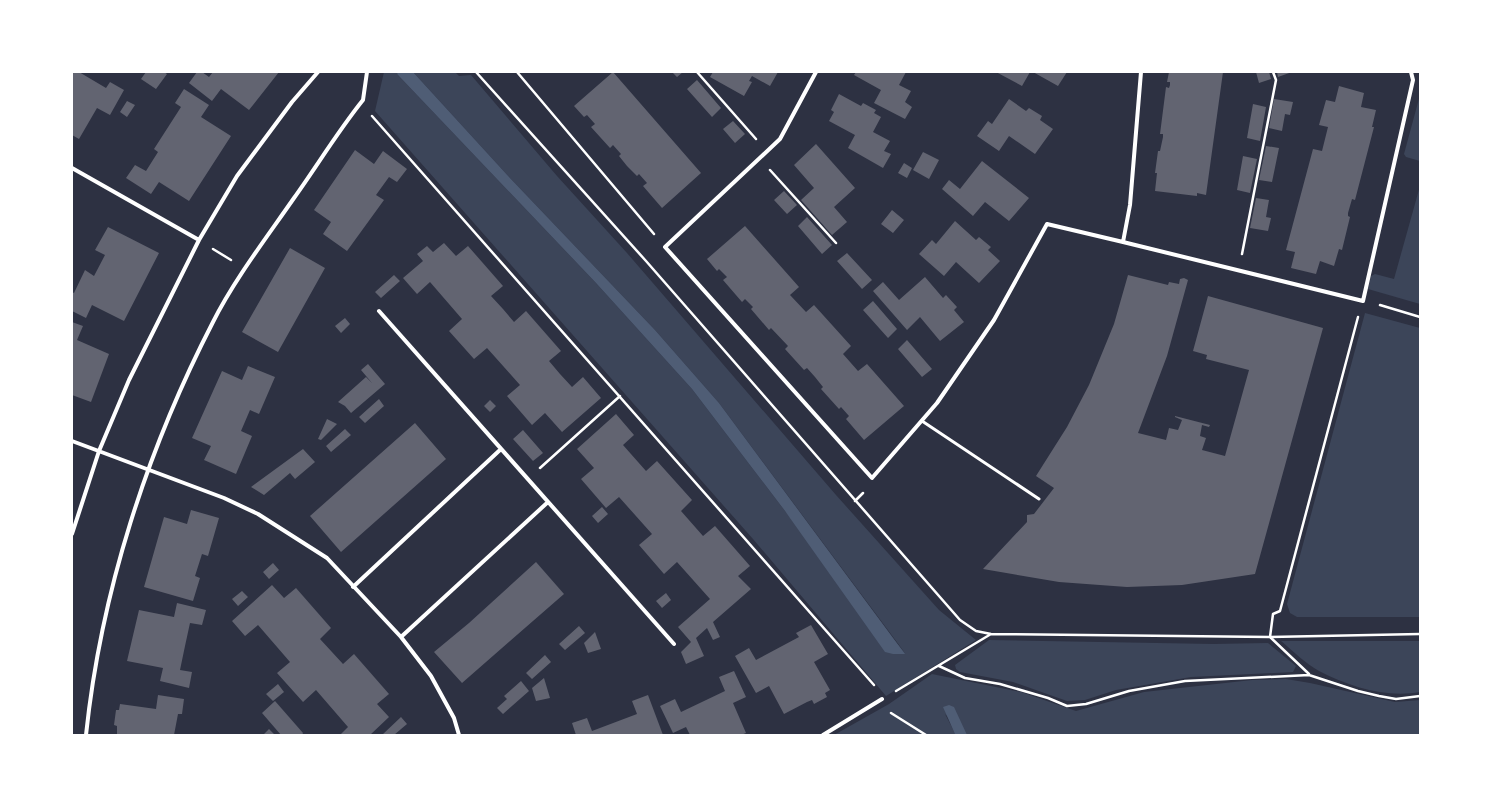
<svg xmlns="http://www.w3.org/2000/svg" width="1492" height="807" font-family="'Space Grotesk',sans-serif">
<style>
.green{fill:#3c4559}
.water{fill:#4f5d75}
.building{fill:#626471}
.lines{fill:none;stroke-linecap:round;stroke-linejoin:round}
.path{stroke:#fff;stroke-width:2.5}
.service{stroke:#fff;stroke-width:3}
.minor{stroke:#fff;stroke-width:4}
</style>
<rect width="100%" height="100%" fill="#2d3142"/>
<path class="green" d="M384,72h14l-1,2 199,209 96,106 93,122 120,142 -186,-250 -64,-73 -145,-152 -97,-106h42l4,4 12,-1 86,101 70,77 209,242 103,115 37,30 -90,56 -133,-157 -378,-428z
M1420,95v66l-14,-4 -2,-3z
M1420,186v118l-52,-15 3,-13 4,-2 19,5z
M1365,313l55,15v289h-123l-7,-4 -3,-9z
M989,640l224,4 55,-1 28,23 -3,6 -102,5 -75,13 -31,10 -18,1 -54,-19 -53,-10 -4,-3 -1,-4z
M1281,641h139v51c-34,6 -70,-5 -101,-21 -13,-7 -26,-20 -38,-30z
M932,674l89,18 55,19 68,-19 108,-12 34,-1 24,4 85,19 25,-2v35h-453l-22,-21 11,21h-122l55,-31z"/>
<path class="water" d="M398,72h15l97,106 145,152 64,73 186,251h-12l-8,-2 -100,-141 -93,-122 -96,-106 -199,-209z
M949,705l5,2 13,28 -12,-1 -12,-27z"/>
<path class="building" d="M72,72h7l27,16 4,-6 14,8 -14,25 -13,-7 -18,31 -7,-4z
M146,72h18l3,2 -11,15 -15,-10z
M197,72h5l7,5 4,-5h66l-30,38 -28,-21 -9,12 -23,-18z
M613,72l88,101 -39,35 -19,-22 4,-3 -8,-9 -2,2 -10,-10 -8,-10 2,-2 -8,-9 -3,3 -19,-21 4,-3 -8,-9 -3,2 -10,-11z
M672,72h11l-6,5z
M713,72h65l-8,14 -18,-10 -3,5 3,1 -8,14 -34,-19z
M856,72h50l-7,13 12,6 -6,11 7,5 -7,12 -31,-16 7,-13 -27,-15z
M996,72h34l-8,14z
M1033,72h34l-9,14z
M1169,72h54l-17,123 -9,-2v3l-42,-5 2,-18h-2l3,-22h2l3,-14v-3h-3l6,-47 3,1 1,-3v-3h-3z
M1256,72h13l2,7 -12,4z
M1277,72h15l-14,5z
M697,80l24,28 -9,9 -25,-28z
M1339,86l25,7 -3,14 15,3 -4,17h2l-19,73 -3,-1 -4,14v3l2,1 -8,33 -3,-1 -5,17 -14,-5 -4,13 -25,-6 4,-16 -9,-2 27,-101 9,2 6,-24 -9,-2 7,-25 9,2z
M184,89l25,16 -8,12 30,19 -42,65 -30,-19 -8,12 -25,-16 9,-13 11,6 12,-19 -4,-3 27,-42 -6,-4z
M839,94l22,12 2,-3 13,7 -2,3 7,4 -8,15 17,9 -6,10 7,3 -8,14 -35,-20 7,-13 -26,-14 5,-9 -3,-2z
M1009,99l17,12 3,-3 13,8 -2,4 13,9 -18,25 -26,-18 -10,15 -22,-15 11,-15 4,3z
M1274,99l19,3 -3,13 -5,-1 -3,17 -13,-3z
M127,101l8,4 -8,12 -7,-5z
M1253,104l13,3 -6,34 -13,-3z
M733,121l12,13 -10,9 -12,-14z
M816,144l39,44 -21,19 13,15 -15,13 -31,-35 13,-12 -20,-23z
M1266,146l13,2 -7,34 -13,-2z
M355,150l19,14 9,-13 24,18 -10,13 -8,-5 -13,18 8,5 -37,51 -24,-17 8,-12 -17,-12z
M923,152l16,8 -10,19 -16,-9z
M1243,156l14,3 -7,34 -13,-3z
M982,161l47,37 -20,23 -24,-19 -12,14 -31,-27 7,-9 11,9z
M904,163l8,5 -5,10 -9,-5z
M784,191l13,14 -10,9 -13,-14z
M1256,198l13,2 -3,17 5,1 -3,13 -18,-3z
M892,210l12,10 -11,13 -12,-9z
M807,217l25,28 -10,9 -24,-28z
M955,221l21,19 3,-3 12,10 -3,3 12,11 -21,22 -23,-21 -12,14 -25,-22 13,-14 4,4z
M745,226l54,61 -9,8 16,17 8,-7 37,41 -8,8 15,17 9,-7 37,42 -40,34 -18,-21 3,-3 -8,-9 -2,2 -18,-20 2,-2 -8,-10 -8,-9 -3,2 -19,-21 3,-3 -17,-18 -2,2 -18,-21 2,-2 -8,-8 -3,3 -19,-22 4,-3 -8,-8 -2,2 -10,-12z
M108,227l51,26 -35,68 -32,-16 -6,13 -14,-7v-19l2,1 11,-23 9,6 11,-21 -10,-5z
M444,243l12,13 12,-10 35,40 -12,10 12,13 11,13 12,-11 35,40 -12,10 11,13 12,13 11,-10 18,21 -39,34 -17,-19 -13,12 -25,-29 13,-11 -33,-37 -13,11 -25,-28 13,-12 -32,-37 -13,12 -14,-16 20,-17 -6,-7 10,-8 6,6z
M290,248l35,20 -47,84 -36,-20z
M847,253l25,27 -10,9 -25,-28z
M394,275l6,6 -19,17 -6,-6z
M1128,275l40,10 1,-3 10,2 1,-5 4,-1 4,2 -21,76 -29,77 28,7 3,-12 9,2 4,-10 -7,-3v-1l35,9 -1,2 -7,-2 -2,11 6,2 -4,12 23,6 24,-86 -43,-11 1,-4 -14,-4 15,-55 115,32 -68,246 -73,11 -55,2 -68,-5 -76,-13 44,-47v-7l7,-1 20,-26 -18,-12 31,-49 22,-42 25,-61z
M925,277l18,21 3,-3 11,12 -3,3 10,12 -24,19 -20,-24 -13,13 -34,-39 10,-9 16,18z
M873,301l24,28 -9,9 -25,-28z
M345,318l5,6 -9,9 -6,-7z
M72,322l11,4 -6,14 32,14 -18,48 -19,-7z
M907,340l25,29 -10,8 -24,-28z
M368,364l17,20 -34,29 -6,-7 -7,-4 28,-25 6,6 -11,-13z
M248,366l27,11 -16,37 -9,-4 -9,21 11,5 -16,38 -32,-14 7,-14 -19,-8 30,-67 20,9z
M379,399l5,7 -19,17 -6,-6z
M490,400l6,6 -6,6 -6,-6z
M616,414l18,21 -11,10 23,26 11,-10 35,39 -11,11 22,25 12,-10 35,40 -12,10 13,13 -38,33 7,15 -7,3 -6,-12 -11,10 8,18 -18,8 -5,-12 10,-10 -13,-15 32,-28 -33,-37 -13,12 -25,-29 13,-11 -33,-37 -13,11 -25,-29 13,-11 -17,-19z
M327,419l10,5 -16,16 -3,-1z
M415,423l31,36 -105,93 -31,-36z
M345,429l6,6 -20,17 -5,-6z
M523,430l20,23 -10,8 -20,-22z
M303,449l12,13 -20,17 -5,-6 -26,22 -13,-8z
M602,507l6,7 -10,9 -6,-7z
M191,510l28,8 -11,38 -6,-2 -7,22 5,2 -7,23 -49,-14 20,-70 23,7z
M536,562l28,32 -102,89 -28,-31 35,-29z
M273,563l6,7 -10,9 -6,-7z
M272,585l12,13 12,-10 35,40 -11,11 23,25 11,-10 35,40 -12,10 12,13 -19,18h-30l8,-8 -32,-37 -13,12 -26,-29 13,-11 -32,-37 -13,11 -13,-15z
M242,591l6,6 -10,9 -6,-7z
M666,593l5,7 -9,8 -6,-7z
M177,603l29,7 -4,15 -12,-2 -5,23 -5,24 12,2 -3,16 -29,-7 3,-13 -36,-7 12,-51 35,7z
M811,625l17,29 -14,8 16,28 -5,3 2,4 -13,7 -2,-4 -5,2 -23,12 -15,-28 -13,7 -21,-37 14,-8 7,12 43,-23 -3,-4z
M579,626l6,7 -20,17 -6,-6z
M595,632l6,17 -13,4 -4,-10z
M545,655l6,7 -19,17 -6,-6z
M734,671l12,26 -13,6 13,30 -5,2h-51l-4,-8 -13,6 -13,-27 15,-7 6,13 44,-21 -6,-14z
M544,678l6,20 -14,3 -4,-13z
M521,681l8,10 -26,23 -6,-6 10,-9 -3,-3z
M278,684l6,8 -11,9 -7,-7z
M158,695l26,4 -2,15h-4l-4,21h-57v-9l-3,-1 2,-15h3l1,-6 36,5z
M648,695l15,40h-87l-4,-12 15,-5 5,13 45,-17 -5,-13z
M275,701l28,32 -1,2h-21l-19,-22z
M401,717l6,7 -13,11h-12z
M269,729l6,6h-12z"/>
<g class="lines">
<path class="path" d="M476,72l170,189 314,359 16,11 15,3 279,3 150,-3
M517,72l137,162
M697,72l59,67
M372,116l502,569
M770,170l66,73
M213,249l18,11
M1242,254l34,-174 -3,-8
M1380,305l40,12
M540,468l80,-72
M855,501l8,-8
M939,666l26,12 35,6 48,14 19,8 19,-2 43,-13 56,-10 124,-6 49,16 21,5 17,3 24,-3
M1309,674l-39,-37 3,-23 7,-3 78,-294
M896,691l95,-57
M891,713l35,22"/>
<path class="service" d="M922,421l117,78"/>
<path class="minor" d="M816,72l-36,67 -115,108 207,231 65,-75 57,-83 53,-96 76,18
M1141,72l-11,133 -7,37 240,59 50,-221 -2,-8
M72,168l127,72
M379,311l295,333
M72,441l152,57 34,16 69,44 74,79 30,39 23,42 5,17
M72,534l27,-83 30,-71 70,-140 38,-64 55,-74 26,-30
M353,587l148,-138
M401,637l147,-135
M86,735c15,-143 61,-285 127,-413 21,-42 54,-85 81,-124 23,-32 44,-67 69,-98l4,-28
M823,735l59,-36"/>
</g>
<rect width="1492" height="807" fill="none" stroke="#ffffff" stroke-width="146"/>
</svg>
